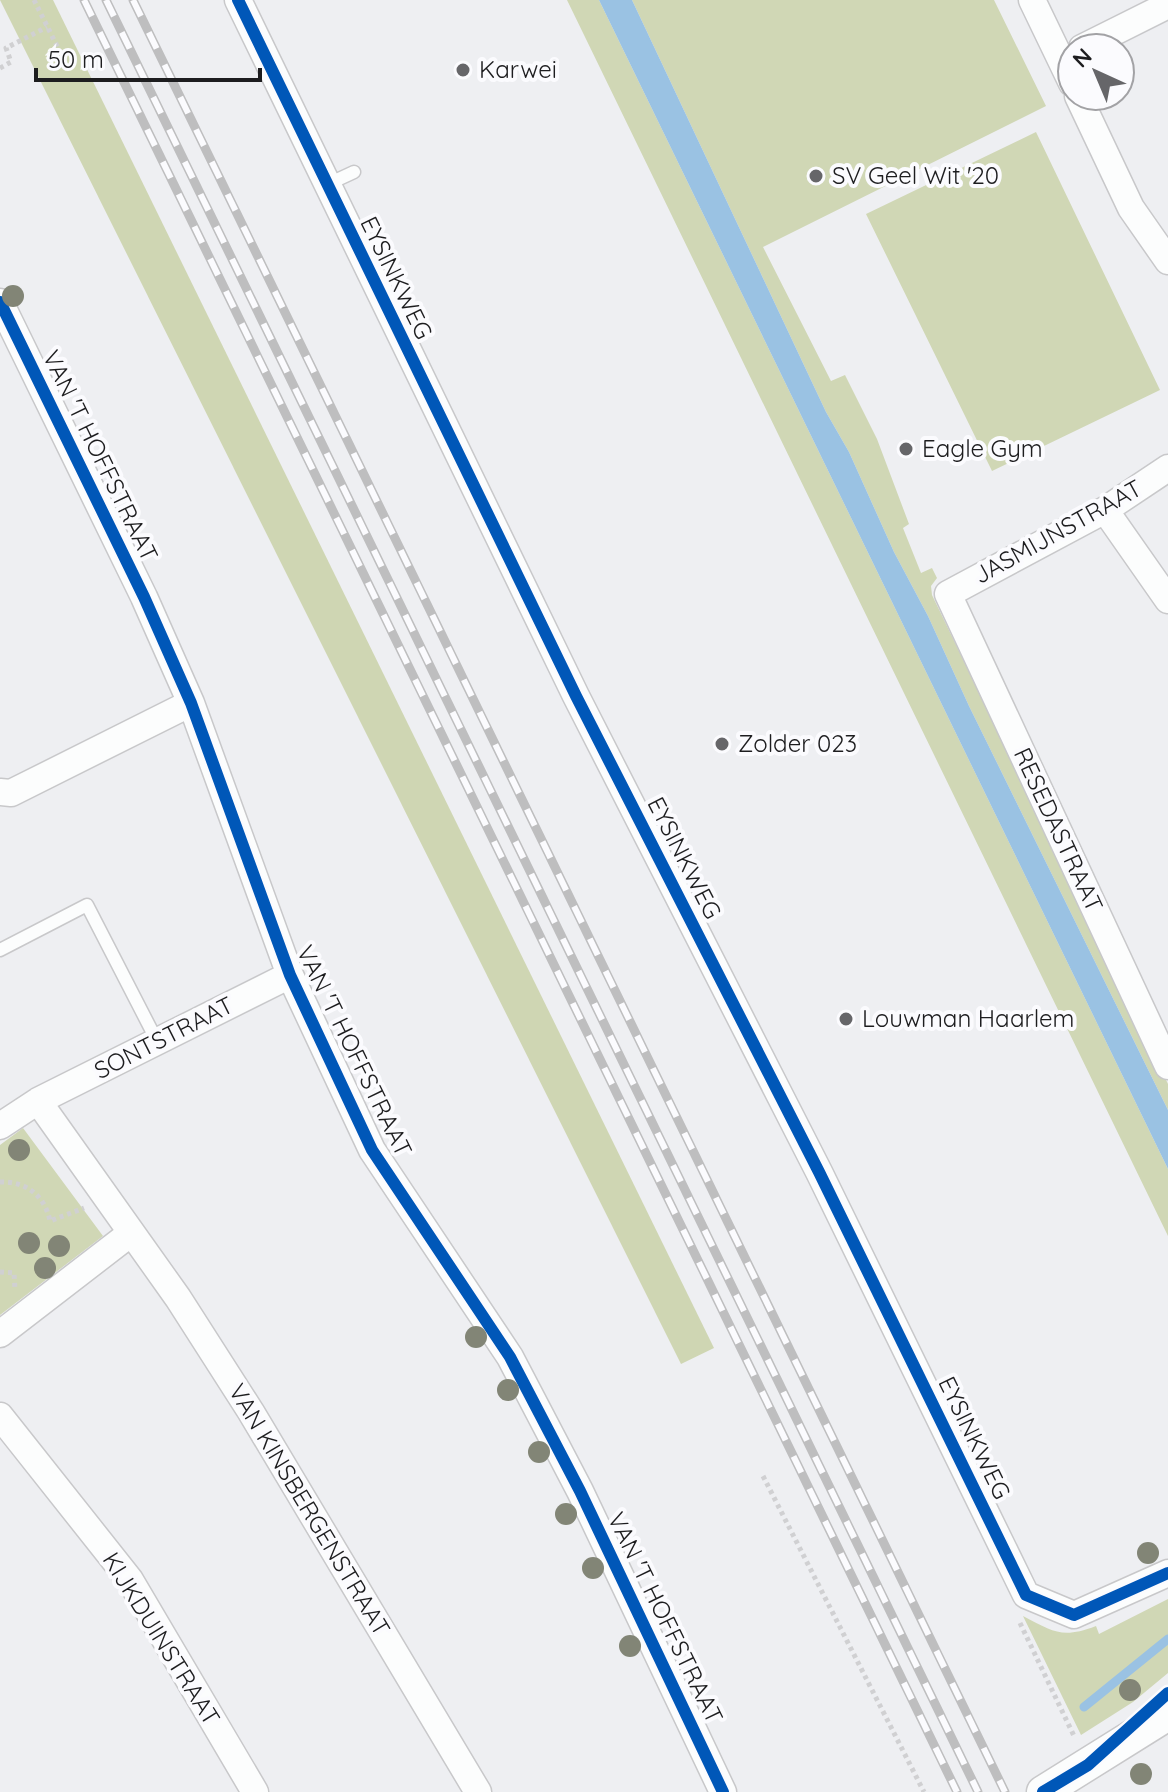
<svg xmlns="http://www.w3.org/2000/svg" width="1168" height="1792" font-family="Quicksand,sans-serif">
<style>
.green{fill:#d0d7b5}
.forest{fill:#cfd6b3}
.water{fill:#9ac2e3}
.lines{fill:none;stroke-linecap:round;stroke-linejoin:round}
.stream{stroke:#9ac2e3;stroke-width:9}
.service-casing{stroke:#c8c8ca;stroke-width:15}
.minor-casing{stroke:#c8c8ca;stroke-width:29}
.tertiary-casing{stroke:#c8c8ca;stroke-width:35}
.path{stroke:#d0d0d2;stroke-width:5;stroke-dasharray:4 4;stroke-linecap:butt}
.service{stroke:#fcfdfd;stroke-width:12}
.minor{stroke:#fcfdfd;stroke-width:26}
.tertiary{stroke:#fcfdfd;stroke-width:32}
.rail-casing{stroke:#bebebf;stroke-width:9}
.rail{stroke:#fbfbfe;stroke-width:6;stroke-dasharray:18;stroke-linecap:butt}
.cycleway-casing{stroke:#fbfbfe;stroke-width:17}
.cycleway{stroke:#0057b8;stroke-width:12}
.tree{fill:#828576}
.poi-dot{fill:#666669;stroke:#fbfbfe;stroke-width:3}
.labels{text-anchor:middle;stroke-width:8;stroke-linejoin:round;paint-order:stroke}
.poi-label{font-size:24px;fill:#1d1d1f;stroke:#fbfbfe;text-anchor:start}
.street-label{font-size:24px;fill:#1d1d1f;stroke:#fbfbfe}
</style>
<rect width="100%" height="100%" fill="#eeeff2"/>
<path class="green" d="M567,0h32l569,1169v67z
M632,0h362l52,106 -283,141 68,134 14,-6 32,64 32,85 -6,4 18,45 11,-5 5,10 -6,8 1,9 236,489v26l-199,-404 -41,-90 -34,-64 -45,-100 -23,-40z
M1036,132l124,258 -168,81 -126,-257z
M23,1128l80,108 -103,79v-170z
M1168,1599v74l-35,29 -52,33 -58,-119c31,16 39,23 73,10l3,8z"/>
<path class="forest" d="M0,0h53l661,1348 -33,16z"/>
<path class="water" d="M599,0h33l194,412 23,40 45,100 34,64 41,90 199,404v59z"/>
<g class="lines">
<path class="stream" d="M1084,1707l84,-68"/>
<g class="service-casing">
<path id="service" d="M326,185l28,-13
M0,950l87,-45 70,136"/>
</g>
<g class="minor-casing">
<path id="minor" d="M238,0l338,696 243,476 207,423 48,20 94,-42
M1032,0l40,83
M1082,48l86,-43
M1078,96l53,112 37,53
M0,302l144,295 47,106 99,272 82,175 138,207 70,134 143,301
M1168,468l-63,42 -157,84 220,472
M1105,510l63,90
M0,792l11,1 180,-90
M38,1101l140,197 73,114 227,380
M0,1126l38,-25 252,-126
M0,1334l131,-101
M0,1416l130,164 125,212"/>
</g>
<g class="tertiary-casing">
<path id="tertiary" d="M1043,1792l125,-78"/>
</g>
<path class="path" d="M34,0l34,68
M0,68l11,-6 -5,-14 41,-21
M0,1182c26,-1 45,14 50,39l34,-13
M0,1272l14,1 1,17
M763,1476l161,316
M1020,1623l54,113"/>
<use href="#service" class="service"/>
<use href="#minor" class="minor"/>
<use href="#tertiary" class="tertiary"/>
<g class="rail-casing">
<path id="rail" d="M84,0l873,1792
M106,0l872,1792
M133,0l872,1792"/>
</g>
<use href="#rail" class="rail"/>
<g class="cycleway-casing">
<path id="cycleway" d="M238,0l338,696 243,476 207,423 48,20 94,-42
M0,302l144,295 47,106 99,272 82,175 138,207 70,134 143,301
M1043,1792l45,-27 80,-72"/>
</g>
<use href="#cycleway" class="cycleway"/>
</g>
<g class="tree">
<circle cx="13" cy="296" r="11"/>
<circle cx="19" cy="1150" r="11"/>
<circle cx="29" cy="1243" r="11"/>
<circle cx="59" cy="1246" r="11"/>
<circle cx="45" cy="1268" r="11"/>
<circle cx="476" cy="1337" r="11"/>
<circle cx="508" cy="1390" r="11"/>
<circle cx="539" cy="1452" r="11"/>
<circle cx="566" cy="1514" r="11"/>
<circle cx="1148" cy="1553" r="11"/>
<circle cx="593" cy="1568" r="11"/>
<circle cx="630" cy="1646" r="11"/>
<circle cx="1130" cy="1690" r="11"/>
<circle cx="1141" cy="1774" r="11"/>
</g>
<g class="poi-dot">
<circle cx="463" cy="70" r="8"/>
<circle cx="816" cy="176" r="8"/>
<circle cx="906" cy="449" r="8"/>
<circle cx="722" cy="744" r="8"/>
<circle cx="846" cy="1019" r="8"/>
</g>
<g class="labels">
<g class="poi-label">
<text x="479" y="78">Karwei</text>
<text x="832" y="184">SV Geel Wit '20</text>
<text x="922" y="457">Eagle Gym</text>
<text x="738" y="752">Zolder 023</text>
<text x="862" y="1027">Louwman Haarlem</text>
</g>
<g class="street-label">
<text transform="translate(396 278) rotate(64)" y="8">EYSINKWEG</text>
<text transform="translate(100 456) rotate(64)" y="8">VAN 'T HOFFSTRAAT</text>
<text transform="translate(1058 532) rotate(-29)" y="8">JASMIJNSTRAAT</text>
<text transform="translate(1058 830) rotate(65)" y="8">RESEDASTRAAT</text>
<text transform="translate(684 858) rotate(63)" y="8">EYSINKWEG</text>
<text transform="translate(164 1038) rotate(-27)" y="8">SONTSTRAAT</text>
<text transform="translate(354 1051) rotate(64)" y="8">VAN 'T HOFFSTRAAT</text>
<text transform="translate(974 1438) rotate(64)" y="8">EYSINKWEG</text>
<text transform="translate(309 1510) rotate(59)" y="8">VAN KINSBERGENSTRAAT</text>
<text transform="translate(665 1618) rotate(64)" y="8">VAN 'T HOFFSTRAAT</text>
<text transform="translate(161 1639) rotate(58)" y="8">KIJKDUINSTRAAT</text>
</g>
</g>
<g transform="translate(1096 72) rotate(316)"><circle r="38" fill="#fbfbfe" stroke="#a2a2a5" stroke-width="2"/>
<path d="M0-6L14 30L0 20L-14 30Z" fill="#666669"/>
<text y="-12" font-size="22" font-weight="bold" text-anchor="middle" fill="#1d1d1f">N</text>
</g>
<path d="M36 68v12h224v-12" fill="none" stroke="#1d1d1f" stroke-width="4"/>
<text x="48" y="68" font-size="24" fill="#1d1d1f" stroke="#fbfbfe" stroke-width="6" paint-order="stroke">50 m</text>
</svg>
